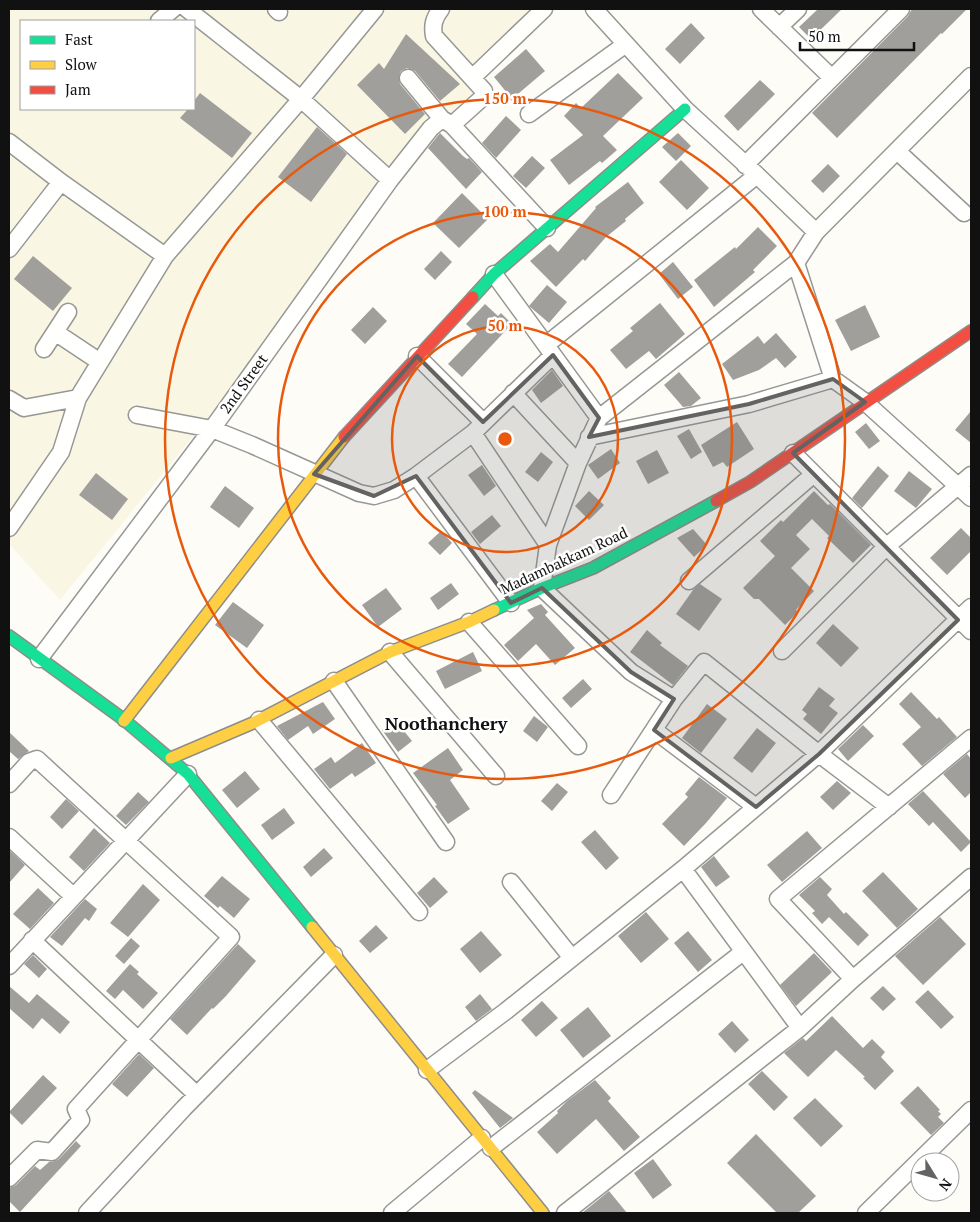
<svg xmlns="http://www.w3.org/2000/svg" width="980" height="1222" font-family="'PT Serif',serif">
<style>
.farmland{fill:#f9f7e4;fill-rule:evenodd}
.building{fill:#a19f9c}
.lines{fill:none;stroke-linecap:round;stroke-linejoin:round}
.street-casing{stroke:#979795;stroke-width:19}
.fast-casing{stroke:#8e8d8b;stroke-width:14}
.slow-casing{stroke:#8e8d8b;stroke-width:14}
.jam-casing{stroke:#8e8d8b;stroke-width:14}
.street{stroke:#fffffe;stroke-width:16}
.fast{stroke:#16e098;stroke-width:11}
.slow{stroke:#ffcf43;stroke-width:11}
.jam{stroke:#f24e42;stroke-width:11}
.marked{fill:#646362;fill-opacity:0.2;stroke:#646362;stroke-width:4;stroke-linejoin:round}
.ring{fill:none;stroke:#e8590c;stroke-width:2.5}
.labels{text-anchor:middle;stroke-width:5;stroke-linejoin:round;paint-order:stroke}
.street-label{font-size:15px;fill:#111;stroke:#fff}
.quarter-label{font-size:18px;font-weight:bold;fill:#111;stroke:#fff}
.centre{fill:#e8590c;stroke:#fff;stroke-width:2.5}
.ring-label{font-size:15px;text-anchor:middle;font-weight:bold;fill:#e8590c;stroke:#fff;stroke-width:5;stroke-linejoin:round;paint-order:stroke}
</style>
<rect width="100%" height="100%" fill="#fdfcf7"/>
<path class="farmland" d="M9,9h532l-481,591 -51,-56zM21,21h173v88h-173z"/>
<path class="building" d="M818,9h24l-31,30 -12,-12z
M912,9h55l-25,25 -1,-1 -104,105 -25,-25 96,-97z
M691,23l14,15 -25,26 -15,-15z
M406,34l54,50 -20,17 -25,-30 -8,-3 -6,3 -2,4 1,9 25,30 -20,20 -48,-49 22,-22 5,6z
M526,49l19,22 -33,28 -18,-22z
M618,73l25,25 -40,38 14,14 -15,13 -2,-2 -31,24 -19,-25 33,-25 -19,-19 12,-13 5,5z
M760,80l15,14 -37,37 -14,-15z
M200,93l52,40 -20,25 -52,-40 8,-9h6v-8z
M506,116l15,14 -25,28 -14,-15z
M317,127l30,27 -36,48 -33,-25z
M440,133l23,23 4,3 2,-1 13,14 -16,17 -38,-41z
M678,133l13,13 -15,15 -14,-14z
M532,156l13,12 -19,20 -13,-12z
M681,160l28,28 -22,22 -28,-28z
M828,164l12,12 -17,17 -12,-12z
M628,182l16,21 -19,16 1,2 -20,16 -21,24 -2,-2 -27,28 -26,-26 20,-17 8,8 38,-44 -1,-1z
M462,193l26,26 -29,29 -26,-25z
M758,227l19,19 -24,24 2,2 -41,35 -20,-27 41,-33 1,2z
M441,251l11,11 -17,18 -11,-11z
M33,256l39,32 -19,23 -39,-32z
M673,262l20,25 -15,12 -19,-25z
M547,285l20,17 -18,21 -20,-17z
M660,303l25,31 -29,25 -7,-8 -23,18 -16,-19 23,-19 -3,-3z
M485,304l13,12 3,-3 11,11 -50,53 -14,-13 29,-30 -11,-10z
M865,305l15,32 -29,14 -16,-31z
M373,307l14,14 -22,23 -14,-14z
M776,333l21,24 -12,11 -9,-10 -17,12 -26,10 -11,-16 36,-28 6,8z
M552,370l11,16 -22,17 -9,-13z
M679,372l22,26 -10,8 -8,1 -19,-22z
M971,411v32l-16,-13z
M737,422l17,27 -27,18 -4,-5 -10,5 -12,-22z
M866,423l14,18 -11,8 -14,-17z
M689,429l13,23 -11,7 -14,-23z
M611,449l9,14 -22,16 -10,-14z
M657,450l12,23 -21,11 -12,-23z
M541,452l12,10 -15,20 -13,-10z
M482,465l14,21 -12,10 -16,-21z
M878,466l11,10 -27,32 -10,-10z
M909,471l23,18 -16,19 -22,-17z
M96,473l32,26 -16,21 -33,-25z
M225,486l29,22 -15,20 -29,-21z
M589,491l15,14 -15,15 -14,-14z
M814,491l14,14 2,-1 41,41 -18,18 -26,-25 2,-2 -17,-17 -16,16 14,14 -19,19 23,23 -18,19 2,2 -13,13 -26,-26h-5l-11,-11 32,-32 -15,-15 21,-21 2,2z
M492,515l9,11 -21,18 -9,-12z
M961,528l10,10v13l-24,24 -17,-17z
M693,529l14,16 -13,12 -17,-19z
M441,531l11,12 -12,12 -12,-12z
M451,583l8,11 -21,16 -8,-12z
M700,584l22,15 -23,32 -23,-17 17,-24z
M386,588l16,21 -24,18 -16,-22z
M233,602l31,23 -17,23 -32,-23z
M541,604l7,8 -3,3 30,33 -20,17 -19,-21 -18,17 -14,-16 30,-27 -7,-8z
M833,624l26,24 -18,19 -25,-24z
M647,630l15,13 -2,2 28,21 -15,19 -43,-33z
M473,652l9,19 -37,18 -9,-18z
M583,679l9,10 -21,19 -9,-10z
M819,687l16,12 -6,7 9,7 -17,21 -18,-15 4,-5 -5,-4z
M911,692l26,27 2,-2 18,20 -35,29 -20,-22 19,-17 -22,-23z
M323,702l12,17 -22,15 -5,-8 -20,14 -11,-14z
M707,704l20,15 -26,34 -19,-15z
M534,716l14,11 -11,15 -14,-11z
M395,721l7,11 2,-1 8,10 -14,11 -16,-22z
M863,725l11,11 -26,25 -10,-12z
M757,728l19,15 -24,30 -19,-15z
M9,732l20,19 -11,8 -9,-8z
M362,743l14,20 -21,14 -3,-4 -22,16 -16,-20 17,-12 4,6z
M448,748l15,22 -13,10 20,29 -22,15 -13,-18 2,-1 -24,-32z
M967,754l4,5v33l-6,6 -22,-24z
M245,771l15,18 -23,19 -15,-18z
M699,777l28,21 -21,25 -22,23 -22,-22 26,-27 -3,-3z
M837,781l14,12 -18,17 -13,-13z
M557,783l11,9 -16,19 -11,-10z
M923,791l48,51 -10,10 -28,-30 -4,4 -21,-22z
M138,792l11,10 -23,23 -10,-9z
M66,799l13,12 -17,18 -12,-12z
M284,808l11,15 -23,17 -11,-15z
M94,828l16,15 -26,28 -15,-14z
M595,830l24,28 -13,12 -25,-28z
M807,831l15,17 -40,34 -15,-17z
M324,848l9,10 -22,19 -8,-10z
M9,850l16,15 -16,18z
M714,856l16,21 -14,10 -15,-20z
M883,872l35,37 -21,19 -35,-37z
M222,876l28,23 -16,19 -14,-12 -2,2 -14,-12z
M434,877l14,15 -18,16 -13,-15z
M820,877l12,12 -5,6 17,19 2,-2 23,23 -11,11 -29,-29 -7,7 -10,-11 3,-2 -16,-16z
M143,884l17,16 -32,37 -18,-14z
M38,888l16,15 -24,26 -17,-15z
M85,899l12,10 -8,12 -4,-3 -23,28 -12,-9z
M646,912l23,27 -28,24 -23,-27z
M940,917l26,27 -43,41 -28,-29z
M376,925l12,13 -18,15 -11,-12z
M481,931l21,24 -22,18 -20,-24z
M688,931l24,29 -14,12 -24,-29z
M131,938l9,8 -16,18 -9,-8z
M238,944l18,17 -30,35 -13,13 -1,-1 -25,27 -17,-16z
M814,953l18,19 -36,34 -16,-21z
M33,955l14,14 -8,9 -15,-14z
M130,964l9,8 -2,2 21,19 -15,16 -20,-19 -8,9 -9,-8z
M9,986l20,17 8,-9 33,28 -10,12 -18,-16 -9,11 -24,-21z
M883,986l13,13 -13,12 -13,-13z
M928,990l26,27 -13,12 -26,-27z
M480,994l12,15 -16,12 -11,-14z
M542,1001l16,17 -22,19 -15,-17z
M588,1007l23,29 -28,22 -23,-28z
M832,1016l31,32 9,-9 13,13 -4,5 13,14 -19,19 -12,-12 2,-1 -29,-27 -28,27 -24,-24 19,-15 3,3z
M732,1021l17,19 -14,13 -17,-19z
M139,1054l15,14 -27,29 -15,-13z
M762,1071l26,26 -14,14 -26,-27z
M43,1075l14,13 -35,37 -13,-13z
M595,1080l16,18 -3,3 32,36 -16,14 -28,-32 -39,35 -20,-22 21,-19 -1,-2 10,-10z
M918,1086l22,24 -2,1 3,3 -3,3 6,6 -13,12 -31,-32z
M475,1090l38,28 -13,10 -28,-35z
M815,1098l28,28 -22,21 -28,-29z
M756,1134l60,62 -18,17h-21l-50,-50z
M76,1141l5,5 -61,66 -11,-11v-13l7,-3 19,-19 5,4 9,-8 6,-1 4,-2z
M653,1159l19,26 -19,14 -19,-26z
M609,1191l18,22h-45l16,-13z"/>
<g class="lines">
<g class="street-casing">
<path id="street" d="M187,9l114,90 89,81
M276,9l3,3
M441,9c-7,9 -9,16 -7,27l50,55 -2,7 -30,27
M594,9l91,100 72,66 59,57
M761,9l71,69
M159,21l14,-12
M779,27l19,-18
M971,76l-155,156 -20,31 37,116 32,23 106,96
M408,78l34,41
M472,78l72,-69
M529,114l97,-70
M9,142l52,40 104,74
M897,151l67,62
M745,165l156,-156
M9,249l52,-67
M494,274l105,144 -21,45 -30,82 -6,43 89,84 43,27
M55,332l45,30
M546,345l211,-170
M44,349l24,-37
M417,356l66,66
M513,393l65,70
M9,399l15,9 54,-10
M137,415l75,14 40,16 107,48 15,3 20,-6 22,-14 95,127
M599,418l197,-155
M473,433l75,112
M589,437l160,-33 84,-25
M793,453l178,178
M416,476l57,-43 80,-78
M9,528l52,-76 17,-54 87,-142 136,-157 74,-90
M689,581l125,-107
M469,622l109,124
M782,651l105,-105 84,-71
M390,652l106,124
M39,659l173,-230 178,-249 41,-52 11,-9 10,6 95,103
M334,681l112,161
M259,720l160,192
M654,730l102,77
M9,784l20,-22 8,-3 194,178 -155,172 5,11 -29,32 -15,-2 -28,28
M611,795l63,-96 30,-37 115,92 70,53
M9,837l64,59
M683,869l117,159
M511,882l61,76
M32,940l165,155
M9,966l179,-192
M853,979l-75,-80 193,-161
M427,1070l79,-59 177,-142 132,-112 156,-150
M491,1148l252,-196
M87,1213l97,-105 150,-153
M392,1213l90,-75
M565,1213l235,-185 53,-49 118,-102
M866,1213l105,-103"/>
</g>
<g class="fast-casing">
<path id="fast" d="M473,297l21,-23 191,-165
M494,610l48,-22 51,-20 123,-67
M9,636l114,83 65,55 124,153"/>
</g>
<g class="slow-casing">
<path id="slow" d="M124,721l220,-284
M171,758l82,-35 137,-71 79,-30 25,-12
M312,927l231,286"/>
</g>
<g class="jam-casing">
<path id="jam" d="M344,437l129,-140
M716,501l34,-19 221,-151"/>
</g>
<use href="#street" class="street"/>
<use href="#fast" class="fast"/>
<use href="#slow" class="slow"/>
<use href="#jam" class="jam"/>
</g>
<path class="marked" d="M553,355l46,63 -10,19 160,-33 84,-25 32,23 -72,51 165,167 -139,134 -63,53 -102,-77 20,-31 -43,-27 -89,-84 -31,15 -95,-127 -42,20 -60,-22 103,-118 66,66z"/>
<g class="ring">
<circle cx="505" cy="439" r="113"/>
<circle cx="505" cy="439" r="227"/>
<circle cx="505" cy="439" r="340"/>
</g>
<g class="labels">
<g class="street-label">
<text transform="translate(244 384) rotate(-54)" y="5">2nd Street</text>
<text transform="translate(564 561) rotate(-25)" y="5">Madambakkam Road</text>
</g>
<g class="quarter-label">
<text x="446" y="730">Noothanchery</text>
</g>
</g>
<circle cx="505" cy="439" r="8" class="centre"/>
<g class="ring-label">
<text x="505" y="104">150 m</text>
<text x="505" y="217">100 m</text>
<text x="505" y="331">50 m</text>
</g>
<rect width="980" height="1222" fill="none" stroke="#111111" stroke-width="20"/>
<rect x="20" y="20" width="175" height="90" fill="#ffffff" stroke="#a0a0a0"/>
<rect x="30" y="36" width="25" height="8" fill="#16e098" stroke="#a0a0a0"/>
<text x="65" y="45" font-size="15" fill="#111111">Fast</text>
<rect x="30" y="61" width="25" height="8" fill="#ffcf43" stroke="#a0a0a0"/>
<text x="65" y="70" font-size="15" fill="#111111">Slow</text>
<rect x="30" y="86" width="25" height="8" fill="#f24e42" stroke="#a0a0a0"/>
<text x="65" y="95" font-size="15" fill="#111111">Jam</text>
<g transform="translate(935 1177) rotate(127)"><circle r="24" fill="#ffffff" stroke="#a0a0a0"/>
<path d="M0-4L9 19L0 12L-9 19Z" fill="#646362"/>
<text y="-8" font-size="14" font-weight="bold" text-anchor="middle" fill="#111111">N</text>
</g>
<path d="M800 42v8h114v-8" fill="none" stroke="#111111" stroke-width="2.5"/>
<text x="808" y="42" font-size="15" fill="#111111" stroke="#ffffff" stroke-width="4" paint-order="stroke">50 m</text>
</svg>
